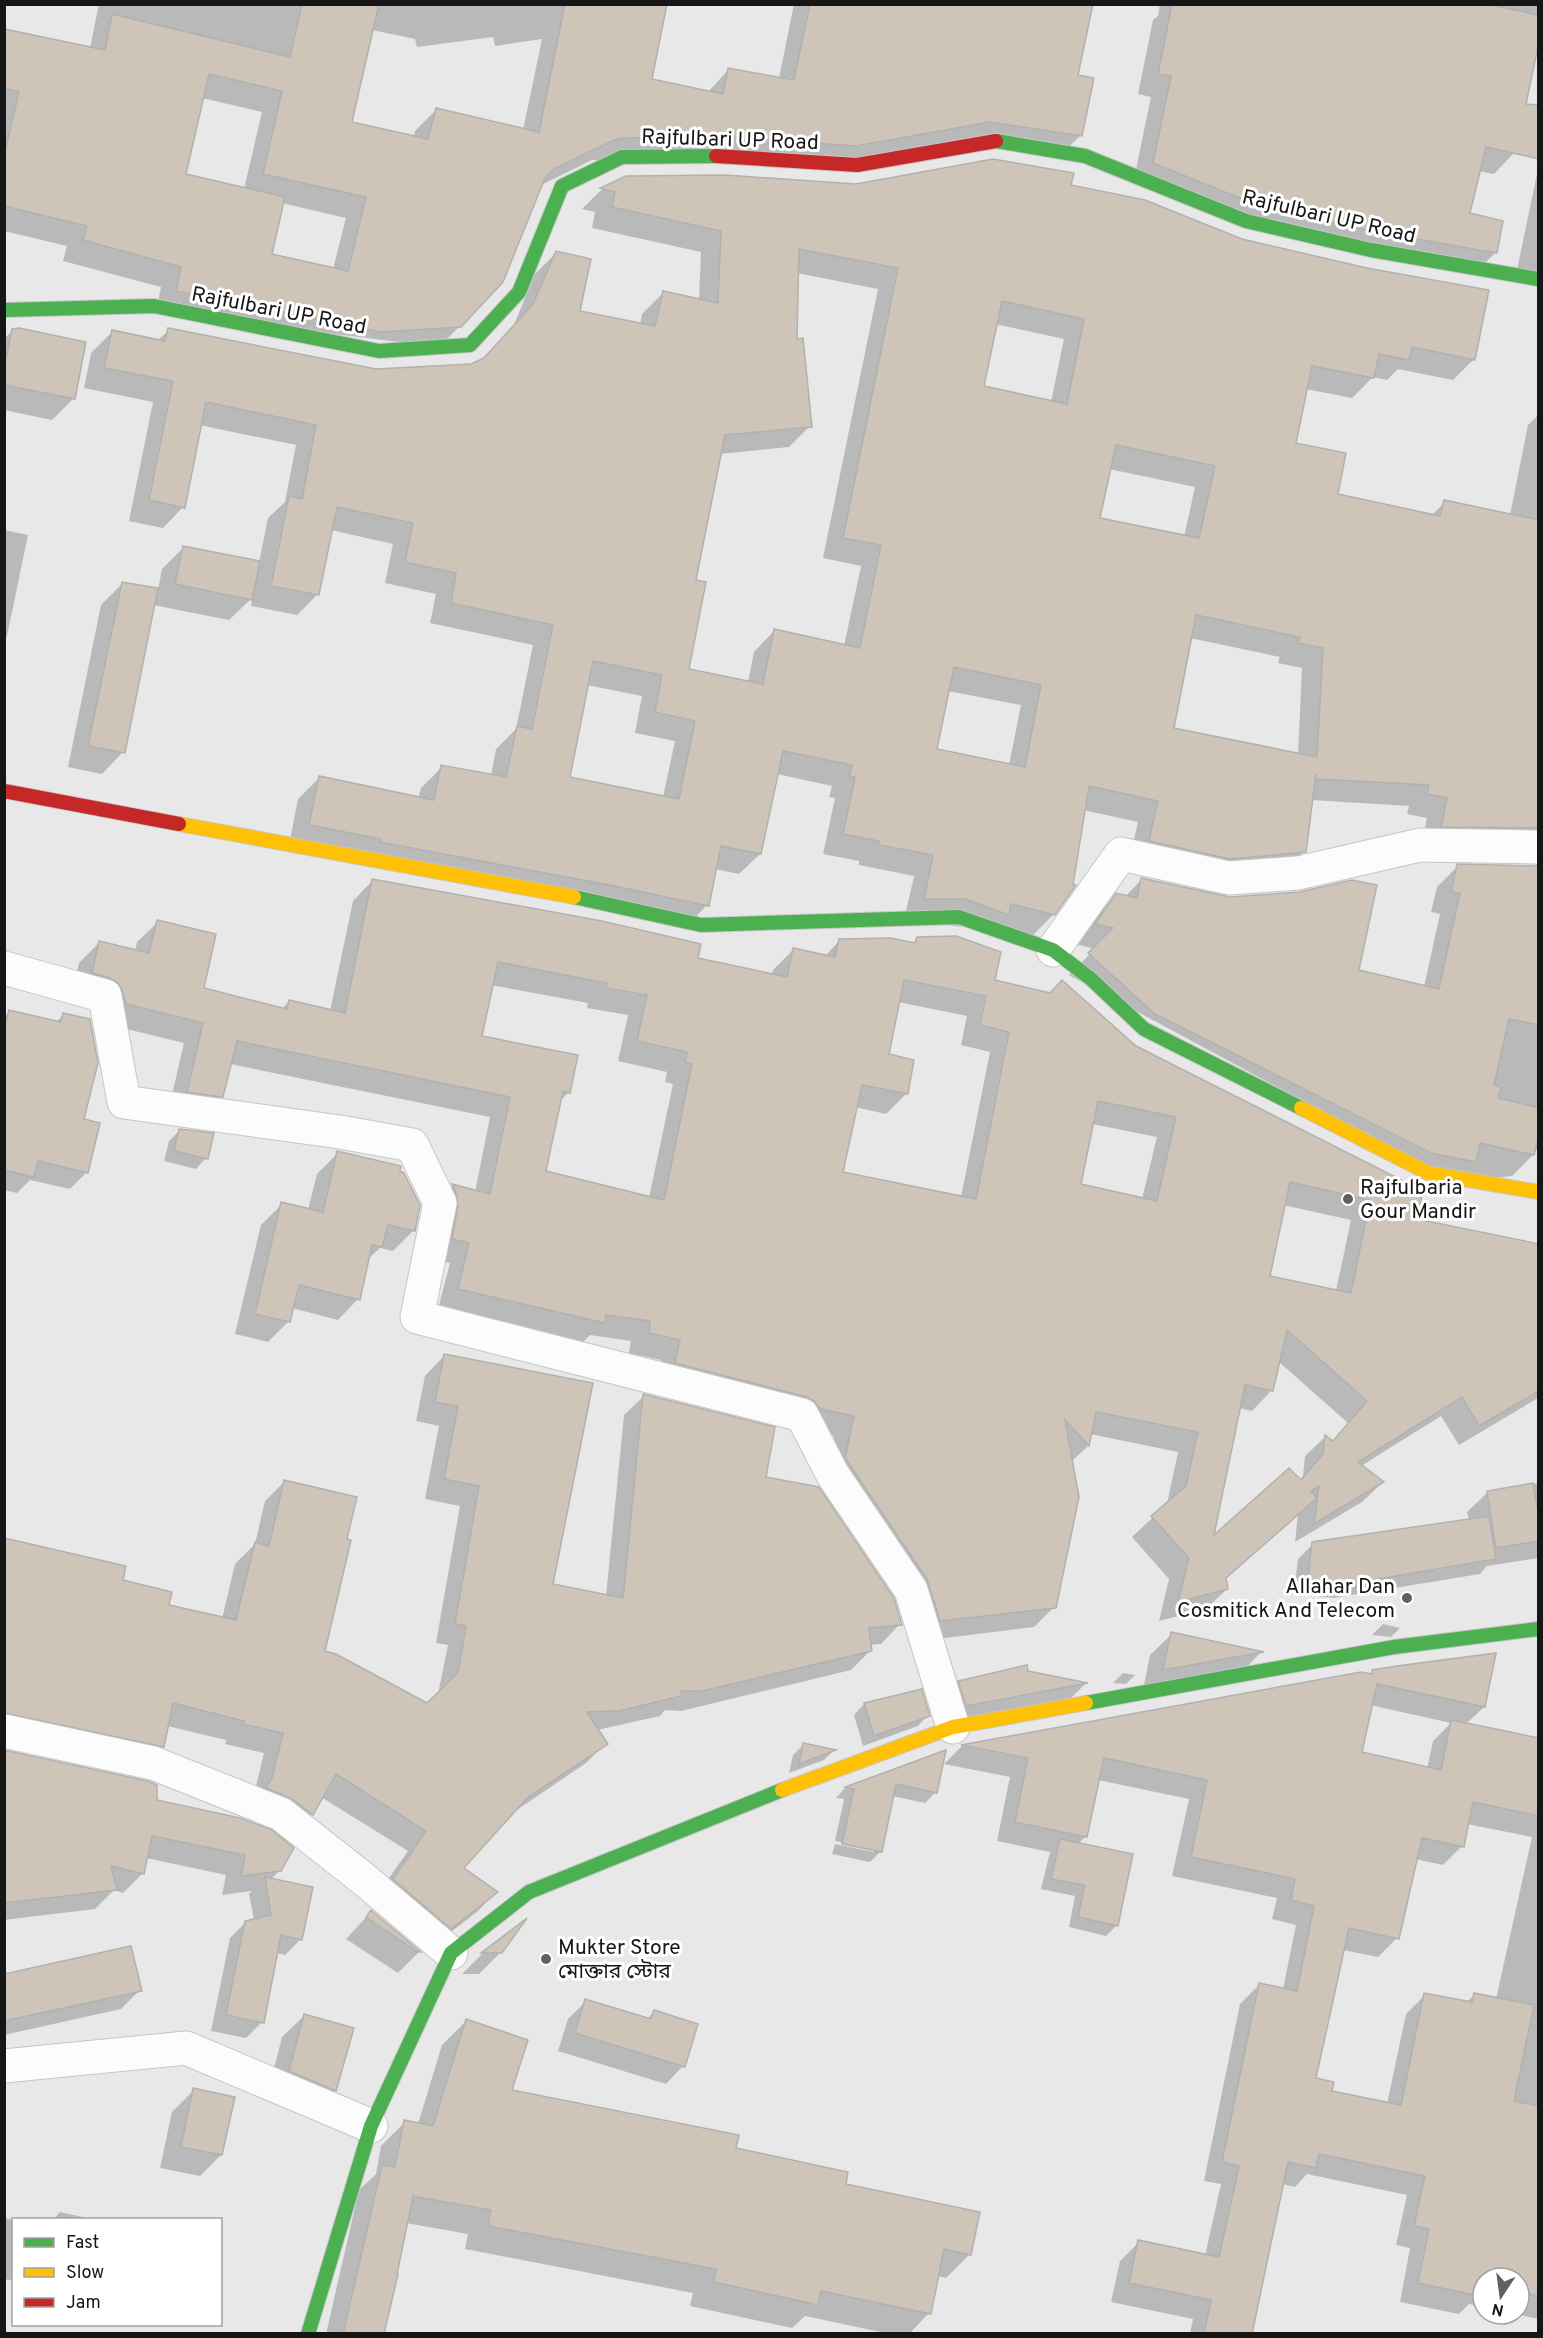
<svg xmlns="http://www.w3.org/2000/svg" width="1543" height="2338" font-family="Overpass,'Noto Sans Bengali',sans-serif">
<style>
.shadow{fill:#0003;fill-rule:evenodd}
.building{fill:#cec4b8;stroke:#b2b1b1;stroke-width:1.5;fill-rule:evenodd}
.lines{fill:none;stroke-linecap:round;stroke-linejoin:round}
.street-casing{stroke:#c6c6c7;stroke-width:35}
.fast-casing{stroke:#c6c6c7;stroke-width:16}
.slow-casing{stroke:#c6c6c7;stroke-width:16}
.jam-casing{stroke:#c6c6c7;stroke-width:16}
.street{stroke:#fcfcfc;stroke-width:33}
.fast{stroke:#4caf50;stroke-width:14}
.slow{stroke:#ffc107;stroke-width:14}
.jam{stroke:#c62828;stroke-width:14}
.poi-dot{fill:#606060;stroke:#fff;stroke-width:2}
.labels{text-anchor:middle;stroke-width:6;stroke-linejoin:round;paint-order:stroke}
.street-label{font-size:21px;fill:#161617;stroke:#fff}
.poi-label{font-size:21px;fill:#161617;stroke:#fff;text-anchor:start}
</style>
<rect width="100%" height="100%" fill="#e8e8e9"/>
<path class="shadow" d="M99,4h566l-15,76 58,12 21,-23 50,9 15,-74h297l-15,72 4,60 -21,20 -91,-14 -134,24 -242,-6 -51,25 -81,141 -21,21 -283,-35 5,-25 -98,-26 4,-15 -63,-15 1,-200 85,17zM372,30l43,9 2,8 76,-10 2,9 47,-7 -19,91 -87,-20 -21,21 -1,7 -64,-15zM202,98l60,14 -18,77 -60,-14zM282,203l64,15 -13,51 -62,-14z
M1160,4h378v31l-24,118 -20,21 -15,-3 -10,43 27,38 -21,21 -342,-89 18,-87 -13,-3 15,-74 5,-4z
M1538,169v106l-21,-5z
M627,177l229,8 213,1 405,173 -21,21 -55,-11 -11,11 -14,-3 -21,21 -46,-9 -11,55 41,51 95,21 14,-14 65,13 18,-90 10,-10v735l-4,-1 -1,6 -21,21 -58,6 -385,-207 26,-26 -20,-5 20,-28 22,-21 8,2 17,-18 215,92 67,16 16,-73 -9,-2 6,-25 21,-21 78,1 -2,-7 -113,-13 6,-29 -20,-4 2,-8 -98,-6 -7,51 -21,21 -154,-10 9,-40 -55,-12 -29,104 -21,21 -129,-15 10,-44 -55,-11v-4l-36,-7 12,-56 -6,-1 3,-11 -55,-12 -17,80 -21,20 -24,-5 -8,36 -20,21 -398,-81 9,-46 21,-21 99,20 3,-10 21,-21 49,9 5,-27 20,-20 17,-84 -103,-22 6,-29 -51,-11 8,-39 -62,-14 -13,64 -21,21 -46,-9 2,-9 -24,23 -76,-15 -30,147 -21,22 -34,-7 33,-162 22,-22 35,7 4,-21 22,-22 75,15 9,-44 17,-16 11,-57 -97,-20 -16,82 -20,21 -34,-7 24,-119 -69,-14 7,-35 21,-21 45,9 12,-11 207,41 96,-6 10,-5 31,-33 22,-53 21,-21 22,60 62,12 2,-11 21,-21 36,7 2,-48 -109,-24 3,-16 -13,-3 19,-19zM797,273l81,16 -55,269 38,8 -17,80 -70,-15 -20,21 -6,30 -61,-12 7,-89 26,-127 69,-7 21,-21 -15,-86zM995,324l69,15 -13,63 -69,-15zM1109,469l86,18 -11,50 -86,-18zM1190,638l90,19 -2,6 24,5 -4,87 -126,-26zM587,685l55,11 -7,37 40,8 -12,56 -94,-18zM948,691l73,14 -12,60 -73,-15z
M13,330l60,69 -21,21 -48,-10v-71z
M4,530l24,5 -21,101 -3,2z
M373,880l323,79 76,16 1,-5 20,-20 31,7 15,-16 73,3 5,-5 77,42 141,66 281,173 122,26v152l-79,47 -18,-29 -80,50 21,17 -20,19 -67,40 3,-28 -74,66 3,9 -21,20 -47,12 10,-42 -37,-42 35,-33 11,-52 -88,-18 -2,12 -17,16 -17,145 -20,20 -114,14 -13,-41 -81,-122 8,-42 -34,-7 -144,-45 5,-24 -32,-7 2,-12 -41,-6 -7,7 -145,-33 12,-46 -18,-4v-53l20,-20 23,6 15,-75 -260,-53 -8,32 -21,20 -33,-4 16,-69 -78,-19 -2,-11 -32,-20 7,-30 20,-20 36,8 2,-9 21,-20 44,67 80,20 7,-8 41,10 23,-110zM491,985l97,18 -1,5 41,7 -10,46 49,11 -2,10 8,2 -24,114 -105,-26 15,-70 10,-10 -88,-55zM898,1002l69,14 -6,29 29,7 -29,145 -120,-24 14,-66 31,7 21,-21 -20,-37zM1092,1124l65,13 -15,62 -63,-14zM1283,1205l68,15 -15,71 -68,-14zM1278,1361l70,62 -16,19 -7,-5 -20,19 -2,20 -4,5 -88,59 28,-132 13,3 20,-21z
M10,1012l46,10 8,-8 18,107 5,51 -17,17 -40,-9 -13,13 -13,-3v-173z
M180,1130l26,28 -10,11 -32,-8 5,-20z
M338,1153l60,19 16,58 -21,21 -13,-3 -13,12 -9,39 -20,21 -46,-12 -3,13 -21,21 -33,-8 26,-109 21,-21 26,6 9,-36z
M444,1356l108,229 54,11 18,-181 20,-19 120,82 136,146 -19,20 -11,1 1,5 -20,20 -170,41 -16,-1 -5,6 -63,14 9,13 -20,20 -75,51 -49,55 34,23 -19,20 -46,35 -57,-48 34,-48 -87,-54 -9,17 -20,20 -39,-35 11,-46 -39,-9 1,-4 -59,-14 -4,21 -20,19 -139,-30v-197l117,43 46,24 55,13 13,-55 20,-20 10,-43 20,-20 38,171 104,53 11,-11 10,-49 -12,-2 24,-137 -35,-7 14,-73 -23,-5 9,-45z
M1538,1483v75l-51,8 -7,8 -147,24 -39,-5 4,-34 15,-15 156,-23 -2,-9 21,-20z
M1383,1624l17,4 -9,9 -19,-2z
M1172,1634l89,18 -20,21 -98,17 7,-35z
M1373,1671l111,36 -18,17 72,16v579l-22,-5h3v-36h-36v29l-14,-3 -10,10 -59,-12 10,-54 -14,-3 11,-50 -100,-21 -12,13 -13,-3 -32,150h-60l3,-15 -82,-17 9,-41 19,-19 66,14 16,-72 -17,-3 36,-177 19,-19 24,4 13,-64 -24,-6 5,-21 -105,-22 17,-77 -91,-19 -12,56 -8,8 39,81 -11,11 -37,-9 6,-31 -34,-7 9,-37 -53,-11 13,-64 -66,-13 18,-18 399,-72 8,1zM1370,1705l81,18 -18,18 -6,28 -67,-16zM1467,1824l65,13 -36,162 -22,-4 -8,8 -41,-8 -19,19 -19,90 -57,-12 -16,-13 29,-129 35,7 19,-19 18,-79 28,6 19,-19z
M1027,1672l58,12 -14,14 -120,22 -7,-23 15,-15z
M1123,1673l12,2 -9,9 -13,-1z
M921,1691l7,24 -10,11 -55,20 -9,-31 10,-11z
M804,1744l29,7 -9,9 -35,13 4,-18z
M4,1752l151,50 125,68 -9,9 30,60 -16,16 -9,-2 -14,69 -16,16 -35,-7 19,-93 16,-16 8,-2 -5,-26 3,-3 -30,4 4,-20 -80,-17 -3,15 -20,20 -9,-3 -19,19 -91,11z
M944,1752l-9,41 -10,10 -33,-7 -12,56 -10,10 -38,-8 3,-10 39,8v-3l-39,-8 9,-42 -8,-1 9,-10z
M371,1912l48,40 -21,21 -52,-34z
M520,1925l-19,27 -22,22h-17l20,-20z
M4,1976l136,14 -19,19 -117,26z
M586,2001l61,18 8,-8 28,55 -17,18 -108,-33 10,-32z
M304,2016l31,74 -21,22 -46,-19 14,-56z
M466,2021l44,70 224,58 110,36 126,69 -24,24 -9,-2 -8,37 -20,21h-19l-85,-18 -13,12 -102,-22 3,-13 -228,-44 3,-15 -62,-11 -24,111h-56l33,-144 17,-16 5,-28 24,-24 13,2 24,-79z
M194,2090l27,65 -21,21 -40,-8 12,-56z
M60,2212l36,8h-43z
M4,2218l10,2v61l-10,-2z"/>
<path class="building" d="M302,4h77l-27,118 76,17 8,-31 103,24 26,-128h102l-15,75 71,15 5,-26 66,12 16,-76h283l-15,71 16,3 -12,58 -92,-14 -134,24 -130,-9 -104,1 -8,2 -60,29 -9,9 -42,104 -42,45 -81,5 -204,-41 5,-24 -98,-27 4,-14 -83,-20v-50l15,-64 -15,-4v-59l101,21 7,-36 178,43zM209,74l73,17 -19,83 103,23 -18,74 -76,-17 13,-57 -99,-23z
M1172,4h314l53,11v27l-13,62 13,1v54l-53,-12 -16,66 33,8 -6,32 -122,-21 -123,-29 -99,-40 18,-87 -13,-2z
M993,159l81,14 -3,12 74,15 97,39 125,29 122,22 -14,70 -63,-13 -3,13 -30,-6 -5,24 -62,-12 -16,77 50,10 -8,41 102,22 4,-16 95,20v308l-98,-1 6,-29 -20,-4 2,-9 -113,-6v-5l-10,78 -76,7 -81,-18 9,-40 -69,-15 -16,99h3l-21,30 -44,-11 -2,11 -44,-16h-41l9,-44 -54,-10v-4l-36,-7 12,-57 -6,-1 3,-11 -69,-14 -22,103 -40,-8 -12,60 -100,-21 -229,-43 1,-3 -72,-14 10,-49 115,24 7,-35 65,12 11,-51 15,3 21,-104 -102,-22 5,-30 -51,-11 8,-39 -76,-16 -18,88 -48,-9 18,-90 13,3 14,-74 -110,-23 -21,106 -36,-8 24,-119 -69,-13 8,-38 53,11 3,-13 208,41 95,-5 13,-6 49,-54 23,-53 35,8 -11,52 75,15 8,-35 55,12 3,-72 -109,-24 3,-15 -15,-4 26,-12 99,-1 131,9zM799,249l99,19 -55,270 38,7 -21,103 -86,-19 -11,55 -74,-15 17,-87 -10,-2 29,-145 87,-8 -9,-89 -6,1zM1002,301l82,18 -17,85 -83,-18zM1116,445l99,21 -16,72 -99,-20zM1196,615l104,22 -2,6 25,5 -6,109 -143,-29zM593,661l69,14 -7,37 40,9 -16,78 -109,-22zM954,667l87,18 -16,82 -88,-18z
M19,328l67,14 -11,57 -71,-14v-16l8,-40z
M183,546l77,15 -8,39 -77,-16z
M122,582l36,6 -33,165 -37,-7z
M1457,864l82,2v159l-30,-6 -15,66 7,2 -3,11 41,10v27l-5,20 -54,-12 -4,19 -45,-9 -276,-139 -67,-61 25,-25 -18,-4 21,-31 21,5 4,-20 89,19 69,-5 53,-12 25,5 -18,85 80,19 21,-96 -9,-1z
M372,879l230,42 99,23 -3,14 89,19 6,-29 42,9 4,-18 52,-1 24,5 2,-6 39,-1 45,16 -6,28 55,13 12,-13 74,66 287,145 -6,28 122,25v147l-60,35 -17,-29 -104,65 26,20 -70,42 5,-38 -8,5 6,7 -91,80 2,11 -50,13 11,-44 -38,-42 35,-30 12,-54 -102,-20 -7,34 -24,-26 14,77 -23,111 -116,13 -13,-42 -82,-121 9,-42 -34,-7 -6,-8 -7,-4 -132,-34 5,-23 -31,-7 1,-12 -44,-6 -1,8 -147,-34 11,-46 -17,-4 6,-33 -1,-11 -5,-11 38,10 20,-97 -273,-56 -14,56 -36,-5 16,-69 -77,-19 -3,-12 -5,-9 -8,-5 -18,-5 7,-32 50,12 8,-33 59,14 -12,54 83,21 2,-9 56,13zM498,962l109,21 -1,5 41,7 -10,46 50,11 -2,10 7,2 -28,136 -118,-29 17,-80 7,2 8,-38 -96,-19zM904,980l82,16 -6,29 29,7 -33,167 -133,-27 19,-87 46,9 6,-34 -25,-6zM1098,1101l78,16 -19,84 -76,-17zM1290,1182l80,18 -19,93 -81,-17zM1287,1330l80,71 -34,40 -8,-6 -2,19 -22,26 -12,-12 -75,67 31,-150 28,6z
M9,1010l52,12 2,-9 27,6 8,44 -14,56 16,4 -12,50 -50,-12 -4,16 -30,-7v-140z
M179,1129l35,4 -6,26 -34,-8z
M337,1151l64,15 -1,5 4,2 16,32 -5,26 -27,-6 -6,22 -10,-2 -12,55 -61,-15 -9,37 -35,-8 26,-112 42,10z
M444,1354l149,29 -40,201 70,14 20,-204 132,33 -9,50 53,10 75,111 8,27 -33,3 3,23 -170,40h-21v5l-62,15 -32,1 21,32 -81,54 -63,70 34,24 -47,37 -58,-50 33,-48 -90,-57 -23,41 -21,-16 -26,-11 6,-10 11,-45 -40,-9 1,-3 -71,-18 -9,44 -160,-34v-175l122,28 -3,14 49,12 -3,13 67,15 19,-78 14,4 15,-66 73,17 -10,42 4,1 -26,111 11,3 91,49 31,-30 8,-47 -11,-2 24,-138 -35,-7 14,-73 -23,-4z
M1533,1483l6,34v24l-43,7 -9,-57z
M1489,1516l7,43 -147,25 -41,-5 4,-37z
M1171,1632l93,20 -101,18z
M1496,1653l-11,54 -108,-23 -15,68 79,18 10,-50 88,18v78l-66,-14 -9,45 -42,-9 -23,101 -50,-11 -33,150 18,4 -2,9 69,14 23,-112 48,9 2,-9 60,12 -20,96 25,5v190l-20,-4v-14h-36l-4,18 -61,-13 11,-54 -15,-3 11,-50 -106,-22 -3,14 -28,-6 -36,172h-48l7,-34 -82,-17 9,-43 81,17 20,-91 -17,-4 37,-179 38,8 17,-85 -23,-6 4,-21 -104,-22 16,-77 -103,-22 -17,79 -72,-15 13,-64 -67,-13 400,-73 11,2v-4l25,-4z
M1027,1665l1,6 60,12 -122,23 -8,-25z
M922,1689l8,27 -56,20 -10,-33z
M803,1743l33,7 -37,14z
M4,1750l144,31 9,4v15l83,18 32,12 22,18 -13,23 -40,5 4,-21 -93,-19 -8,38 -33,-8 6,24 -113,13z
M946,1750l-9,43 -41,-9 -14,68 -40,-8 12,-55 -9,-2z
M1060,1839l73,15 -15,72 -40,-9 7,-32 -34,-6z
M265,1877l48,10 -11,53 -21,-5 -17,88 -38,-8 19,-94 26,-6z
M371,1910l50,42h-3l-52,-35z
M527,1918l-25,35h-21z
M131,1946l11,45 -138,30v-47z
M585,1999l66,20 3,-9 44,14 -13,43 -110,-34z
M304,2014l50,14 -18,63 -47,-20z
M466,2019l62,21 -16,50 227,45 -3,13 112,24 -2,12 134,28 -9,43 -27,-6 -13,65 -110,-23 -3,14 -104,-23 2,-13 -228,-43 3,-16 -78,-14 -16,78h1l-14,60h-41l39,-169 13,2 9,-47 29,6z
M193,2088l42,9 -13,58 -41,-8z"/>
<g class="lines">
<g class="street-casing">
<path id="street" d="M1053,950l68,-96 108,24 69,-5 122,-28 118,2
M4,968l101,28 19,106 216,30 72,13 28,58 -23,114 385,98 31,60 78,115 42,137
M4,1731l149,32 128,51 85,67 85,72
M4,2066l182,-18 185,78"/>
</g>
<g class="fast-casing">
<path id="fast" d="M996,141l89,15 161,65 125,29 167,29
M4,310l150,-4 225,45 91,-6 49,-53 43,-106 60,-29 94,-1
M574,897l127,28 258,-8 94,33 38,29 53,50 157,79
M1086,1703l308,-56 144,-18
M308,2334l63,-208 80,-173 78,-61 253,-102"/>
</g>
<g class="slow-casing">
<path id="slow" d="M179,824l395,73
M1301,1108l127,65 110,19
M782,1790l171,-63 133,-24"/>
</g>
<g class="jam-casing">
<path id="jam" d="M716,156l141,9 139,-24
M4,791l175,33"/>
</g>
<use href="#street" class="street"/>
<use href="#fast" class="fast"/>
<use href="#slow" class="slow"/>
<use href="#jam" class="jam"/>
</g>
<g class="poi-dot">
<circle cx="1348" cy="1199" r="6"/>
<circle cx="1407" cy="1598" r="6"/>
<circle cx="546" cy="1959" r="6"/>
</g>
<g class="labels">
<g class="street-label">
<text transform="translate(730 139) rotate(2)" y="7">Rajfulbari UP Road</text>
<text transform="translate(1329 216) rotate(13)" y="7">Rajfulbari UP Road</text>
<text transform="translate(279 310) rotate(11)" y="7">Rajfulbari UP Road</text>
</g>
<g class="poi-label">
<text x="1360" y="1194">Rajfulbaria<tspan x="1360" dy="24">Gour Mandir</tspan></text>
<text x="1395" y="1593" text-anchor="end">Allahar Dan<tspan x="1395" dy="24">Cosmitick And Telecom</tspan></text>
<text x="558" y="1954">Mukter Store<tspan x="558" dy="24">মোক্তার স্টোর</tspan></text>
</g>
</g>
<rect width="1543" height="2338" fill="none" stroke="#161617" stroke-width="12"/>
<rect x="12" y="2218" width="210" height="108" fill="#ffffff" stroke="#a2a2a2" stroke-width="1.5"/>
<rect x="24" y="2238" width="30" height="9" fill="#4caf50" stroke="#a2a2a2" stroke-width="1.5"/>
<text x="66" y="2248" font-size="18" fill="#161617">Fast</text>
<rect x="24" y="2268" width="30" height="9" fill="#ffc107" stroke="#a2a2a2" stroke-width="1.5"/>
<text x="66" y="2278" font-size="18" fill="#161617">Slow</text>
<rect x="24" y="2298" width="30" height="9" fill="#c62828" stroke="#a2a2a2" stroke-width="1.5"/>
<text x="66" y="2308" font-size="18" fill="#161617">Jam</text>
<g transform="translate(1501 2296) rotate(193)"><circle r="28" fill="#ffffff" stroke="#a2a2a2" stroke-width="1.5"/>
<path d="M0-4.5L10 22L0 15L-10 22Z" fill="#606060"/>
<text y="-9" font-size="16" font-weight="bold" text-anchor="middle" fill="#161617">N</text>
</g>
</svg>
